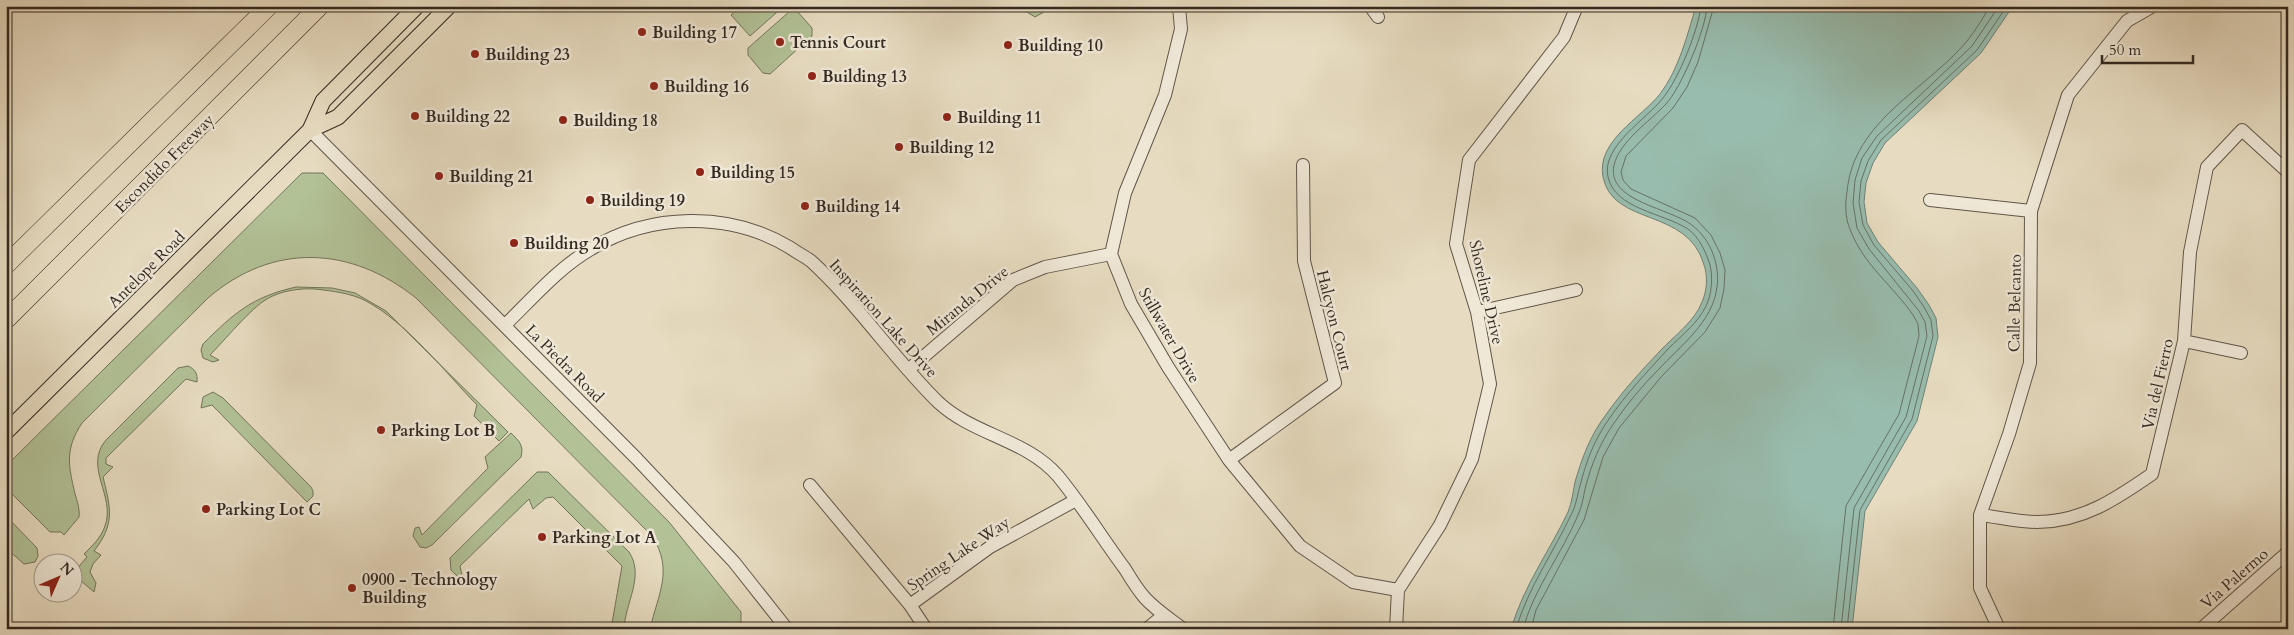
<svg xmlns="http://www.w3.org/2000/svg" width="2294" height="635" font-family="Cardo,serif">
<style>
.green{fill:#b2c196;stroke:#72755c}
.water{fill:#98bcad;stroke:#708175}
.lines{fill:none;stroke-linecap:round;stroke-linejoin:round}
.shore{stroke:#667267;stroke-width:1}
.minor-casing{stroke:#605649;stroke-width:14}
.major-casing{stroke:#332921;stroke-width:17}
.highway-casing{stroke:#332921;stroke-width:19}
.minor{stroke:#efe8d7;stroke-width:12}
.major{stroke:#e7dcc1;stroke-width:15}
.highway{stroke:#e7dcc1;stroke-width:18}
.poi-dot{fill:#8f2418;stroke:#efe8d7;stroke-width:2}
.labels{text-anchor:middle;stroke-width:5;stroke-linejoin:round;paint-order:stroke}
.poi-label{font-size:16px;font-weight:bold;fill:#332921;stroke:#efe8d7;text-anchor:start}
.street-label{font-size:16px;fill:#332921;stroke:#efe8d7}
</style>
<rect width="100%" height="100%" fill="#e7dcc1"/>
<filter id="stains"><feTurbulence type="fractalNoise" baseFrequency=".004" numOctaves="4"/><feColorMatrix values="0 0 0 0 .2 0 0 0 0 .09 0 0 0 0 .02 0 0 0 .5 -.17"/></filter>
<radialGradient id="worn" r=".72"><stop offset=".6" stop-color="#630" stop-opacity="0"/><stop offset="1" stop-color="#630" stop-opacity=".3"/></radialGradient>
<path class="green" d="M742,6h42l-34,30 -19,-21z
M1017,6h28l-1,6 -9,5z
M790,11h7l15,17v8l-42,38 -7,-1 -15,-18v-7z
M302,173h21l346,349 72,90v17h-91c8,-35 24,-59 2,-93l-236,-238c-65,-52 -143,-56 -208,0l-126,125c-17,26 -14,41 -7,71 2,7 5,15 4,23l-15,18 -3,-3h-11l-44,-44 1,-23z
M296,287l36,1 23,5 31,18 122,121 -9,9 -25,-25 3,-11c-32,-33 -71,-83 -111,-104 -15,-8 -34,-10 -51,-12 -16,-1 -35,2 -48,10 -15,8 -44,43 -57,56l9,5 -6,2 -10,-4 -2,-8 2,-6c31,-31 49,-47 93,-57z
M188,366c7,3 10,8 9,16l-11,-3 -80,79v6l7,3 -10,10c8,32 12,47 -9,74l7,4 -8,9 -3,8 6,11 -2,9 -14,-12 -3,-7 3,-8 7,-8 -3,-3c8,-8 17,-16 21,-28 11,-30 -22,-59 1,-86l72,-72z
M213,392l10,6 88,89 2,4v5l-6,6 -95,-97 -11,3 2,-11z
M511,433c8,8 13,12 10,24l-89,88 -6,3 -6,-1 -7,-11 2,-8 4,-1 3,8 66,-67 -3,-11z
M537,472h11l81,80c16,24 -4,51 -5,77h-13l11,-63 -69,-69 -7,1 -13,11 -4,-10 -69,67 2,10h-5l-6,-6 -1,-12z
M6,516l31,32 1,8 -3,6 -11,2 -18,-16z"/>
<path class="water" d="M1696,6h317l-32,47 -96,90 -12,20 -7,20 -2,19 3,21 11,19 39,46 12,17 7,13 2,19 -21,84 -52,90 -13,118h-341c13,-44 38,-77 57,-117 4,-10 5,-20 7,-30 7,-24 15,-46 30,-66 16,-23 35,-44 55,-65 13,-14 35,-30 42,-49 5,-11 6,-26 2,-37 -16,-58 -91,-38 -101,-88 -7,-36 38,-59 57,-83 19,-25 27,-58 36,-88z"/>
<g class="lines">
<path class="shore" d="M1516,629c12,-41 37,-76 55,-114 5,-9 6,-19 9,-29 6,-24 14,-46 29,-67 17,-25 38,-47 59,-70 13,-13 30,-26 38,-43 6,-12 7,-29 4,-41 -4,-13 -11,-28 -22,-36 -25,-16 -73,-20 -80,-52 -7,-31 39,-58 55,-79 16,-20 35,-67 38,-92
M1523,629c11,-41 39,-75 55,-114 4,-8 5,-17 7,-26 6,-24 15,-46 29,-66 13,-19 28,-37 44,-53 22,-24 55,-48 59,-83 3,-22 -6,-47 -24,-61 -21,-18 -87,-24 -79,-61 6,-24 35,-43 52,-61 15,-16 40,-75 41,-98
M1531,629l5,-19 48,-90 19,-63 16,-29 42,-51 44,-45 15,-24 4,-19 1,-19 -5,-17 -9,-18 -16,-17 -64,-29 -8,-9 -2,-8 5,-16 47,-48 14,-21 11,-25 16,-56
M1833,629l13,-123 53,-92 20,-78 -1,-12 -5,-9c-20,-29 -51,-52 -63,-86 -5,-11 -5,-26 -3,-37 6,-71 79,-102 120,-151 9,-11 16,-23 23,-35
M1841,629l13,-121 52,-91 21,-81 -2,-14 -6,-11 -50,-62 -12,-21 -4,-25 2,-23 7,-22 15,-22 95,-90 27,-40
M1847,629l13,-119 52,-91 21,-83 -2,-16 -7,-13 -11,-16 -39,-46 -11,-20 -4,-23 2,-21 7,-20 13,-21 96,-90 30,-44"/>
<g class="minor-casing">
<path id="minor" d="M1179,6l2,23 -16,66 -40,98 -14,61 20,50 37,63 61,93 71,86 53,36 45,8
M1370,6l8,11
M310,130l327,329 97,103 53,67
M1930,200l101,11
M1477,312l99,-22
M505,325c27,-26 53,-57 86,-76 59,-36 138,-38 198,-2 7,5 15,9 22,14 47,43 82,97 127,141 35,33 88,37 120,74 24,29 44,62 67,93 6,10 12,20 20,29 11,12 25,21 38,31
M2184,341l57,12
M908,370l105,-90 32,-13 66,-13
M1229,460l106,-77 -31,-122 -1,-96
M810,485l100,120 16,24
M1980,515c18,2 38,7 57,7 45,0 79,-23 115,-48l32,-133 6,-89 17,-85 35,-37 46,42
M910,605l80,-58 86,-47
M1147,629l17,-14
M1396,629l2,-39 42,-65 32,-66 18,-75 -13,-72 -21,-68 13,-84 95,-123 13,-31
M1999,629l-19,-41v-73l29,-81 21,-71 1,-152 37,-116 59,-74 26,-15
M2201,629l87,-77"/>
</g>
<g class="major-casing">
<path id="major" d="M310,130l13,-29 94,-95
M6,432l304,-302 28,-13 111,-111"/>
</g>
<g class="highway-casing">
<path id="highway" d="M6,265l263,-259
M6,320l314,-314"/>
</g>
<use href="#minor" class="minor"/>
<use href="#major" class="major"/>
<use href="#highway" class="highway"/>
</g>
<g class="poi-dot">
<circle cx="642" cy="32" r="5"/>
<circle cx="780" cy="42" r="5"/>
<circle cx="1008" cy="45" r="5"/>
<circle cx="475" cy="54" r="5"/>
<circle cx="812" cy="76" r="5"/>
<circle cx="654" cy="86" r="5"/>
<circle cx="415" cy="116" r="5"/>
<circle cx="947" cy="117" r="5"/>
<circle cx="563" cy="120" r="5"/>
<circle cx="899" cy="147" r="5"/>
<circle cx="700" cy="172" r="5"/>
<circle cx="439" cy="176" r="5"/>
<circle cx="590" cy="200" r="5"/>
<circle cx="805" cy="206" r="5"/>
<circle cx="514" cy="243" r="5"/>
<circle cx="381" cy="430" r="5"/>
<circle cx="206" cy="509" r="5"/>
<circle cx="542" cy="537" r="5"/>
<circle cx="352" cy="588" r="5"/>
</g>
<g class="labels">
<g class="poi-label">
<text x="652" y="38">Building 17</text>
<text x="790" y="48">Tennis Court</text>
<text x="1018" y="51">Building 10</text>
<text x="485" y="60">Building 23</text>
<text x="822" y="82">Building 13</text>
<text x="664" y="92">Building 16</text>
<text x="425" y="122">Building 22</text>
<text x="957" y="123">Building 11</text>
<text x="573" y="126">Building 18</text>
<text x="909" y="153">Building 12</text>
<text x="710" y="178">Building 15</text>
<text x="449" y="182">Building 21</text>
<text x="600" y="206">Building 19</text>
<text x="815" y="212">Building 14</text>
<text x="524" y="249">Building 20</text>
<text x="391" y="436">Parking Lot B</text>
<text x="216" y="515">Parking Lot C</text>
<text x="552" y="543">Parking Lot A</text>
<text x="362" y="585">0900 - Technology<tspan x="362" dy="18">Building</tspan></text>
</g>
<g class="street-label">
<text transform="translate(164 163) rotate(-45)" y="6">Escondido Freeway</text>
<text transform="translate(146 269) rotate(-45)" y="6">Antelope Road</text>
<text transform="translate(1487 292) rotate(77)" y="6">Shoreline Drive</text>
<text transform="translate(967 300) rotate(-39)" y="6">Miranda Drive</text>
<text transform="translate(2014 303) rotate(-89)" y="6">Calle Belcanto</text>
<text transform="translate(884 318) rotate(48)" y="6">Inspiration Lake Drive</text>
<text transform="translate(1335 320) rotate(76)" y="6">Halcyon Court</text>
<text transform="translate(1170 335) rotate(60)" y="6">Stillwater Drive</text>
<text transform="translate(565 363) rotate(45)" y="6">La Piedra Road</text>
<text transform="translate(2157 384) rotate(-77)" y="6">Via del Fierro</text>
<text transform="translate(958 553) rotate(-34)" y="6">Spring Lake Way</text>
<text transform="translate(2234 578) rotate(-41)" y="6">Via Palermo</text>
</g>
</g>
<rect width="2294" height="635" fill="none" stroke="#e7dcc1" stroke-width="25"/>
<rect x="8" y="8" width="2279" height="620" fill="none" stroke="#332921" stroke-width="2.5"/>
<rect x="12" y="12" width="2269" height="610" fill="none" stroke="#332921"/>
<g transform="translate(58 578) rotate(45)"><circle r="24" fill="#efe8d7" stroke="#a49c8e"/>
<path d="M0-4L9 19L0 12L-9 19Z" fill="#8f2418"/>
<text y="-8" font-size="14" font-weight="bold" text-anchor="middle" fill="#332921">N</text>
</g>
<path d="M2102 55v8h91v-8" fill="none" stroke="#332921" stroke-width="2.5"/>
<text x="2109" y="55" font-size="15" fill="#332921" stroke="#efe8d7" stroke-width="4" paint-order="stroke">50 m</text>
<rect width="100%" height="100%" filter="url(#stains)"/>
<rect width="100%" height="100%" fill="url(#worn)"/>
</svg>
